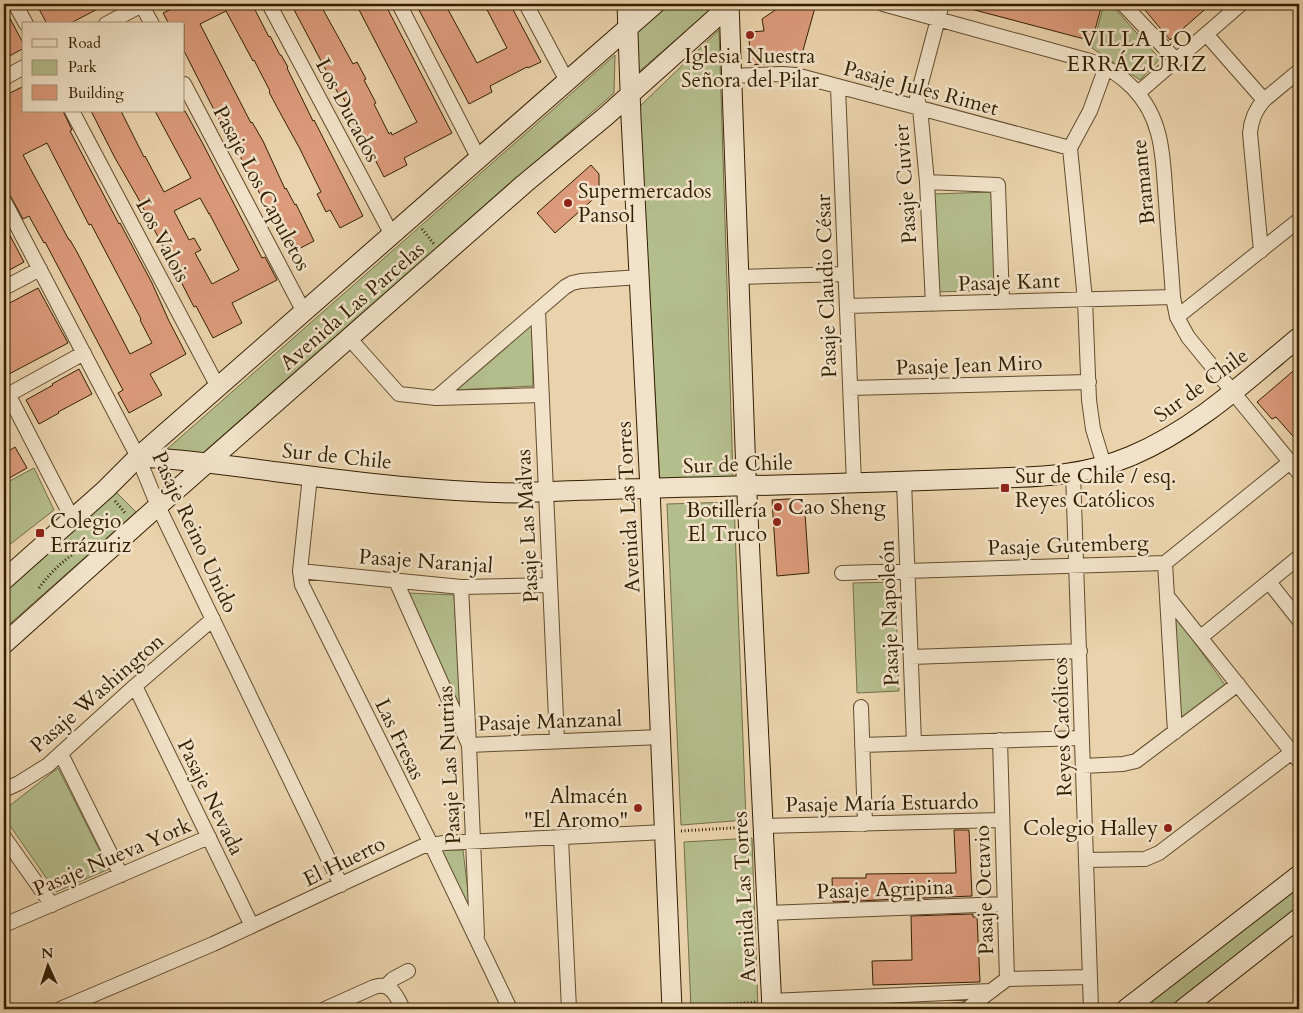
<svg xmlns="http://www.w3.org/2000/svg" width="1303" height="1013" font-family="Cardo,serif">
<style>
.green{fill:#b4bd8c;stroke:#746e46}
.building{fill:#dc9b7b;stroke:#331f01;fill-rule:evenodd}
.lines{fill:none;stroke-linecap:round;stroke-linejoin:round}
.street-casing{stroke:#614c2c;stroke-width:16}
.secondary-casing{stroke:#331f01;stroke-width:21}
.path{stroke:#331f01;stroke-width:3;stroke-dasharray:1 2.5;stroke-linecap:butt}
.street{stroke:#f1e2c9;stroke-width:14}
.secondary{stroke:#f1e2c9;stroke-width:19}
.poi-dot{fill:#8f2418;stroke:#f1e2c9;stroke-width:2}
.labels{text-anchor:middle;stroke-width:5;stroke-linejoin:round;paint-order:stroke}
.poi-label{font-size:21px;fill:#331f01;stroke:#f1e2c9;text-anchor:start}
.street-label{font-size:21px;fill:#331f01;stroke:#f1e2c9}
.neighbourhood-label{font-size:22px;letter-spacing:1px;fill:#331f01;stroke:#f1e2c9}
</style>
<rect width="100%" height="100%" fill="#ead3ac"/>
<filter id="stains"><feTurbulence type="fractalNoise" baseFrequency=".004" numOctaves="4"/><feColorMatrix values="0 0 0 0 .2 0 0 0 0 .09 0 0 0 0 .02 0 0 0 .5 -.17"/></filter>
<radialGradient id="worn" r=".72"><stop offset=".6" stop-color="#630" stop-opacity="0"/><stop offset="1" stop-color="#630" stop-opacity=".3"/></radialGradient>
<path class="green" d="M665,4h50v2l-79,68 -2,-45z
M1104,4h7l49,55 -20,21 -48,-32z
M719,30l14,447 -73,5 -21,-375z
M615,55l-1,38 -411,360 -37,-3z
M992,192l4,98 -60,2 -4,-98z
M532,321l1,65 -78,4z
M34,468l20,42 -50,39v-65z
M115,491l21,21 -132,117v-42z
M734,502l12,318 -65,5 -14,-321z
M895,582l4,109 -42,2 -4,-110z
M409,593l45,2 7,116z
M1172,611l56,78 -47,34z
M58,768l51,101 -53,23 -52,-75v-7z
M752,838l6,171h-67l-7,-167z
M441,850h22l7,59z
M1299,882v24l-132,103h-30z
M986,1000l-12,9h-55v-3z"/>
<path class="building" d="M51,4h56l-38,20h-22l-8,-15z
M182,4h70l17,33 1,-1 10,19h1l7,12 -1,1 26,53 1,-1 49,96 -23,12 -10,-18 -4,2 -9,-18 4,-2 -21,-43 -22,-40 -9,-17 1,-1 -16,-31 -1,1 -27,-50 -26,13 51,99 1,-1 11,19 22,48 1,-1 9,17 1,-1 18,37 -23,12 -20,-41 -2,1 -12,-25 -1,1 -20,-41 -2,1 -50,-98v-27h-15l-6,-11z
M291,4h29l33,60 4,-2 9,17 -2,1 12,23 -2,1 15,30 2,-2 1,3 25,-13 -61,-118h29l67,129 -48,25 3,7 -23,12 -23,-45 -2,1 -7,-12 3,-1 -15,-28 -2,1z
M432,4h13l32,59 30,-15 -23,-44h26l31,58 -13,6 -1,-1 -37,19 2,6 -23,12 -50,-94z
M784,4h32l-16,57 -50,4 -1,-33 15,-1 -2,-12z
M967,4h135l-10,37 -125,-33z
M1140,4h71l-41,36z
M4,7l20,38v3l-20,11z
M24,86v25h39l9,19 -2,1 49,93 1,-1 32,60 17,38 17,33 -36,20 12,21 -33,18 -11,-20 5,-3 -78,-148 -1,1 -15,-27 -6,3 -12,-22 -3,-4 -4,-1v-96zM47,143l42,82 2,-1 50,95 -1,1 12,23 -22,11 -53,-102 -7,-12h-1l-46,-85z
M91,111h30l23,46 1,-1 19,36 27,-14 -36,-67h30l18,33 59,114 3,-1 12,23 -45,23 10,20 -29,15 -17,-32 -2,1 -56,-109 -23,-40zM200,198l9,16v-1l30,57 -27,14 -17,-31 6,-3 -7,-12 -5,2 -15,-29z
M591,165l8,9v20l-44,39 -18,-20z
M4,219l4,8 -2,1 18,34 -20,11z
M38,288l30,55 -59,31 -5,-9v-59z
M1299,366v77l-23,-26 -4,2 -15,-17z
M79,369l13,25 -34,18 1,1 -20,11 -13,-24 27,-15 -1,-1z
M15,447l12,21 -23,13v-27z
M804,498l5,75 -32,3 -5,-76z
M954,830h15l3,66 -139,6 -1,-24h34v-4l90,-1z
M973,914v3h4l3,65 -107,3 -1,-24 40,-1 -1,-44z"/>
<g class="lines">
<g class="street-casing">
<path id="street" d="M15,4l11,20
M141,4l11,20
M269,4l123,231
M399,4l80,155
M526,4l41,77
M883,4l207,57c33,11 59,37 68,72 6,21 6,46 8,68 2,32 5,64 7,96l4,20 11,20 111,136
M1123,4l53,56
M106,24l38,-20
M1206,34l58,66
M731,76l51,-2 14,1 274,73
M4,78l20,-11
M184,84l120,228
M838,87l16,396
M1138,93l103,-89
M72,111l146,276
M1070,148l15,152 4,100 4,29 11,36
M1070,148l20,-37 16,-44
M927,182l71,3 4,117
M4,201l134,256 20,49 183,379
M1261,251l-11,-118c1,-13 5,-23 14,-33l35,-29
M739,277l106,-3
M4,288l36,-19
M933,304l-6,-122 -7,-74 -3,-10 25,-94
M847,306l326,-9
M538,310l19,431
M1177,317l122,-97
M349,338l50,56 37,4 106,-3
M850,388l239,-6
M8,394l64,124
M4,397l80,-44
M436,398l129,-111 7,-4 9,-2 59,-4
M1073,473l18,536
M310,476l-10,95 2,14 129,259 79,165
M904,481l10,262
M1165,563l10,169
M300,571l161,16 89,-2
M842,573l323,-10 125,-101
M396,581l73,164 192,-8
M1269,582l30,38
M461,587l8,158 8,190
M1167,596l132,165
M1201,637l98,-80
M911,657l169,-6
M135,686l117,240
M861,707l4,117
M1000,740l7,239
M862,745l220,-7
M61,754l60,121
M1083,766l40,-2 13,-3 102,-77
M4,790l15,-7 29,-18 87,-79 78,-67
M763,826l239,-6
M4,837l48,68
M561,838l8,171
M1086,860l59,-1 14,-6 133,-101
M767,913l238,-9
M4,925l205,-88
M386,986l7,-7 15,-8
M771,1001l219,-10
M60,1009l153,-65 210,-98 21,-3 221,-11
M325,1009l49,-22c17,-6 23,10 29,22
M967,1009l40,-30 83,-2"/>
</g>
<g class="secondary-casing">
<path id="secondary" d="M627,4l4,114 19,371 22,520
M729,4l17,470 26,535
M138,457c47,2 94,9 140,15 78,10 160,20 238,21 131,-6 263,-7 394,-12 29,-1 58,-2 87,-3 47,-1 89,-3 134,-22 64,-27 115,-75 168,-119
M4,580l102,-91 32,-32 517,-453
M4,644l154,-138 366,-322 82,-68 125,-112
M1126,1009l173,-134
M1183,1009l116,-91"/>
</g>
<path class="path" d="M422,229l12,15
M115,501l11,13
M39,588c13,-18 28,-31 47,-42
M681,831l66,-4
M688,1007l69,-5"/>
<use href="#street" class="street"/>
<use href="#secondary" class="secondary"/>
</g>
<g class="poi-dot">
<circle cx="750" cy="35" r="5"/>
<circle cx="568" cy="203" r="5"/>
<rect x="1000" y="483" width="10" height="10" rx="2.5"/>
<circle cx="778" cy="507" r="5"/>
<circle cx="777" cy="522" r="5"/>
<rect x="35" y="528" width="10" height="10" rx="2.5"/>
<circle cx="638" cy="808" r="5"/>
<circle cx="1168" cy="828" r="5"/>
</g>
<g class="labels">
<g class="poi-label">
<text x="750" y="63" text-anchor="middle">Iglesia Nuestra<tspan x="750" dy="24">Señora del Pilar</tspan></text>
<text x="578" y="198">Supermercados<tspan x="578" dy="24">Pansol</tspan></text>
<text x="1015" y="483">Sur de Chile / esq.<tspan x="1015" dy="24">Reyes Católicos</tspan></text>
<text x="788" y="514">Cao Sheng</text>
<text x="767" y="517" text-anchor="end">Botillería<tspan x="767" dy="24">El Truco</tspan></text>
<text x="50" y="528">Colegio<tspan x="50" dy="24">Errázuriz</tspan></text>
<text x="628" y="803" text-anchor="end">Almacén<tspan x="628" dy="24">"El Aromo"</tspan></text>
<text x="1158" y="835" text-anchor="end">Colegio Halley</text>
</g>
<g class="street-label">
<text transform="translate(921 88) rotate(15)" y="7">Pasaje Jules Rimet</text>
<text transform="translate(348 110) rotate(62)" y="7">Los Ducados</text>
<text transform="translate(1143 182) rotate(-96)" y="7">Bramante</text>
<text transform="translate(905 184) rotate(-94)" y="7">Pasaje Cuvier</text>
<text transform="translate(262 188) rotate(62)" y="7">Pasaje Los Capuletos</text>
<text transform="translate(163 240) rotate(62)" y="7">Los Valois</text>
<text transform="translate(1009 282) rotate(-2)" y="7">Pasaje Kant</text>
<text transform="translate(826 286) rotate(-92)" y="7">Pasaje Claudio César</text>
<text transform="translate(352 306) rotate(-41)" y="7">Avenida Las Parcelas</text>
<text transform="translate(969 365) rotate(-2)" y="7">Pasaje Jean Miro</text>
<text transform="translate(1201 385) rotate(-36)" y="7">Sur de Chile</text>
<text transform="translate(337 456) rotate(6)" y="7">Sur de Chile</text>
<text transform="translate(738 464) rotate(-2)" y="7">Sur de Chile</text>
<text transform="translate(628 507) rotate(-93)" y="7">Avenida Las Torres</text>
<text transform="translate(527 526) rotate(-93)" y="7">Pasaje Las Malvas</text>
<text transform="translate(195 532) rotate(65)" y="7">Pasaje Reino Unido</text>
<text transform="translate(1068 545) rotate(-2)" y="7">Pasaje Gutemberg</text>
<text transform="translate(426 561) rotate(4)" y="7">Pasaje Naranjal</text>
<text transform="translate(889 613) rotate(-92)" y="7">Pasaje Napoleón</text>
<text transform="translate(97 693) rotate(-41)" y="7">Pasaje Washington</text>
<text transform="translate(550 721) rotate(-2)" y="7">Pasaje Manzanal</text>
<text transform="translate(1062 727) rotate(-92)" y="7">Reyes Católicos</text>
<text transform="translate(400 739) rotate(64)" y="7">Las Fresas</text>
<text transform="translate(449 765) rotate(-93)" y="7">Pasaje Las Nutrias</text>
<text transform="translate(211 797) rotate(64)" y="7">Pasaje Nevada</text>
<text transform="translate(882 803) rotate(-1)" y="7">Pasaje María Estuardo</text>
<text transform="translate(112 857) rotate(-23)" y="7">Pasaje Nueva York</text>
<text transform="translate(344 861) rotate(-26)" y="7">El Huerto</text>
<text transform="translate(885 889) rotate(-2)" y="7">Pasaje Agripina</text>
<text transform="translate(984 890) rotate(-92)" y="7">Pasaje Octavio</text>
<text transform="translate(744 897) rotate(-93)" y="7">Avenida Las Torres</text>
</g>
<g class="neighbourhood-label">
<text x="1137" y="46">VILLA LO<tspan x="1137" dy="25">ERRÁZURIZ</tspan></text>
</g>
</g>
<rect width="1303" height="1013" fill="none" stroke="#ead3ac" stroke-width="20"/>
<rect x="5" y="5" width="1293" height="1003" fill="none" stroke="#331f01" stroke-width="2.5"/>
<rect x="10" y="10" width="1283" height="993" fill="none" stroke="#331f01"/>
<rect x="22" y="22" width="162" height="90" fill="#f1e2c9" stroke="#a59479"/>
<rect x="32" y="39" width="25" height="8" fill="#f1e2c9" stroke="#a59479"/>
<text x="68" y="48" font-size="15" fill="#331f01">Road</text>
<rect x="32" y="60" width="25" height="15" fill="#b4bd8c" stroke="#a59479"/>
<text x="68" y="72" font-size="15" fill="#331f01">Park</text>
<rect x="32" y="85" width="25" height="15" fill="#dc9b7b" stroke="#a59479"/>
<text x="68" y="98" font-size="15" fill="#331f01">Building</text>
<g transform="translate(48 966) rotate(357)" stroke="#f1e2c9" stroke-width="4" paint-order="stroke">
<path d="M0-4L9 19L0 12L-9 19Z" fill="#331f01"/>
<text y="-8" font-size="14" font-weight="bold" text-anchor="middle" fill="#331f01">N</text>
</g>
<rect width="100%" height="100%" filter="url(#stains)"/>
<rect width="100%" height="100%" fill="url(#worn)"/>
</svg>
